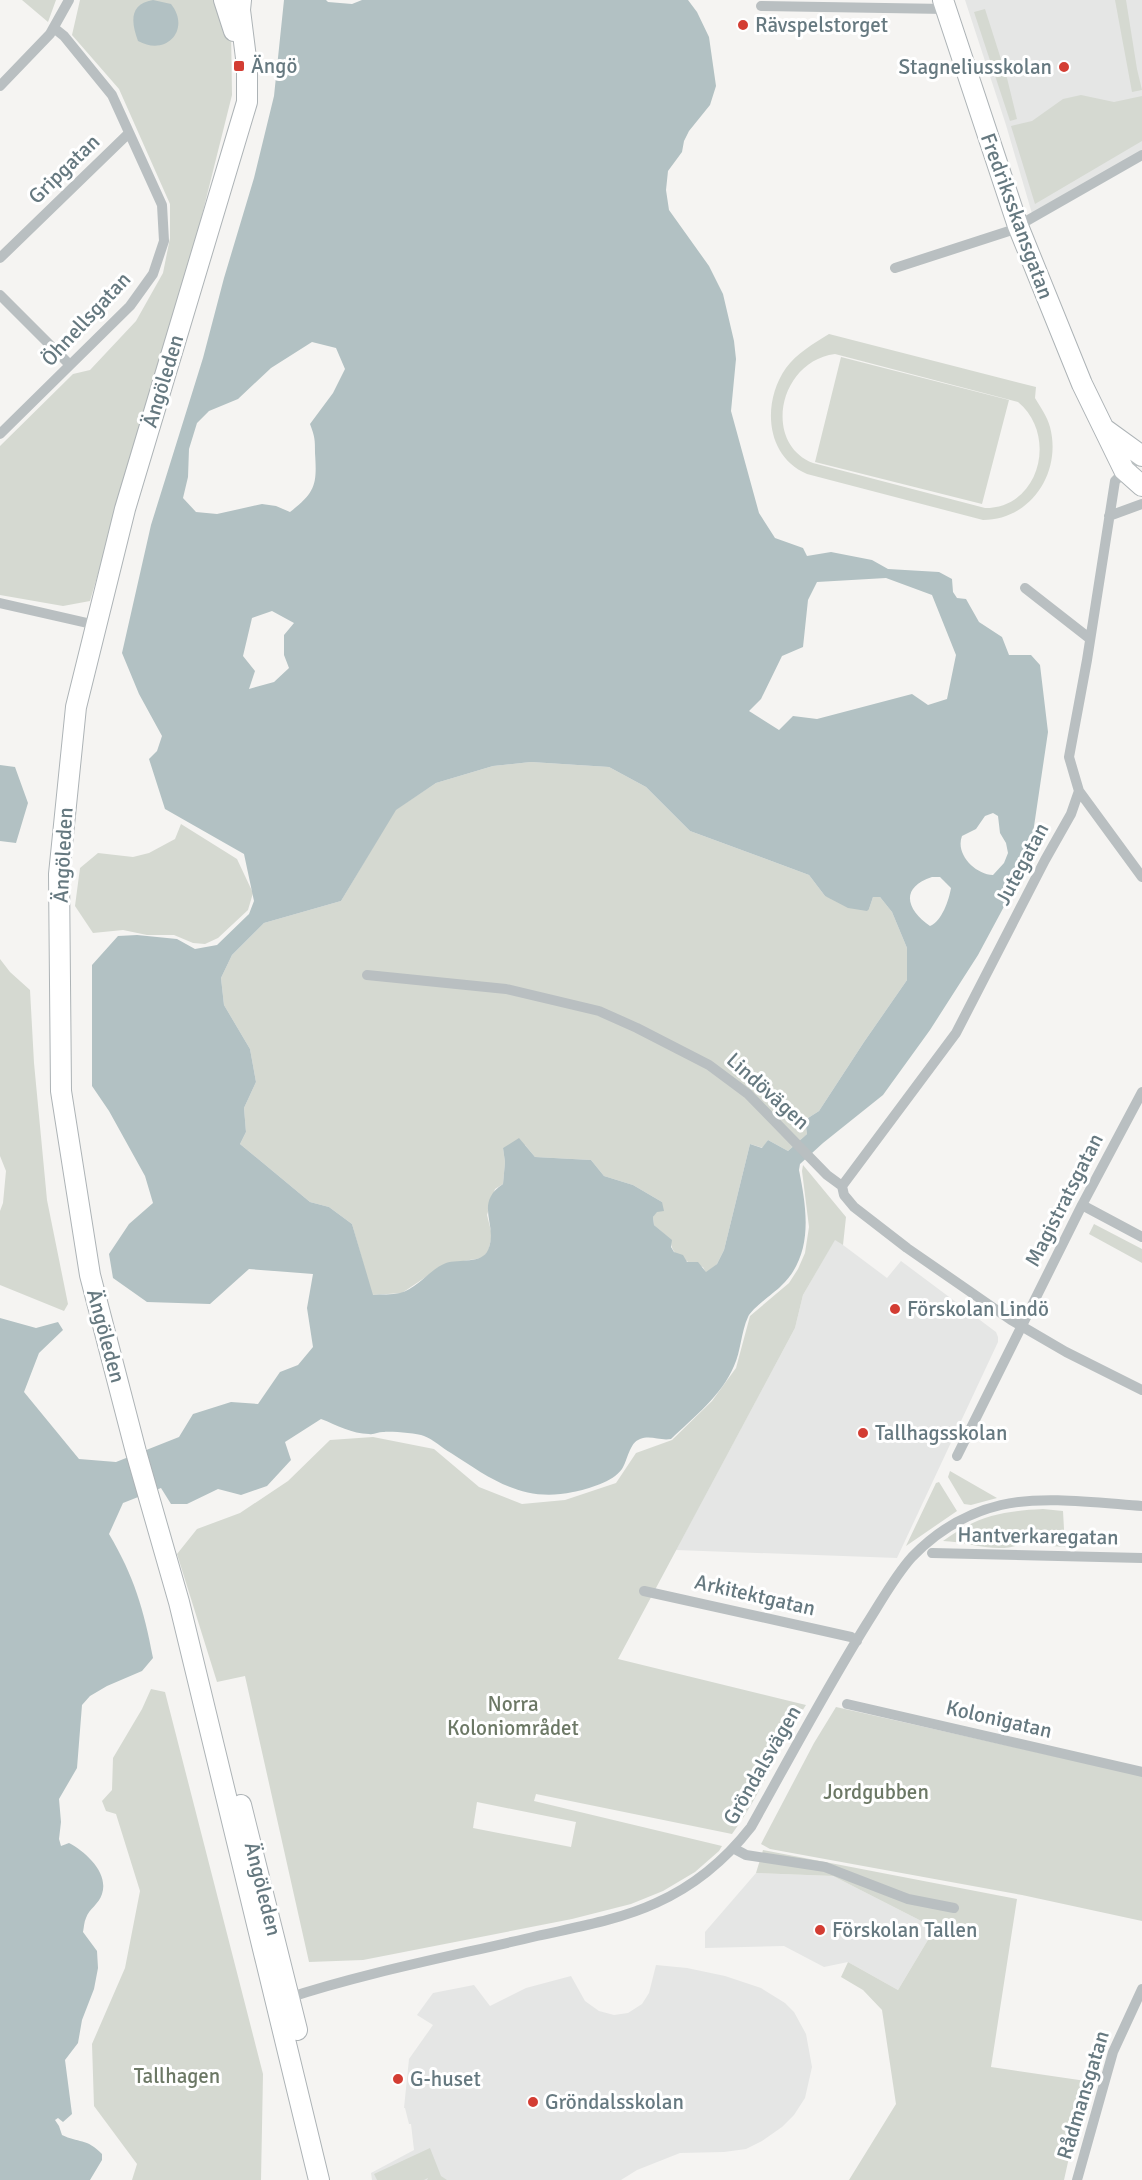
<svg xmlns="http://www.w3.org/2000/svg" width="1142" height="2180" font-family="Signika,sans-serif">
<style>
.built{fill:#e5e6e5}
.green{fill:#d5d9d1;fill-rule:evenodd}
.water{fill:#b2c1c3;fill-rule:evenodd}
.lines{fill:none;stroke-linecap:round;stroke-linejoin:round}
.major-casing{stroke:#adb3b6;stroke-width:22}
.minor{stroke:#b9bfc1;stroke-width:10}
.major{stroke:#fff;stroke-width:20}
.poi-dot{fill:#d33d33;stroke:#fff;stroke-width:2}
.labels{text-anchor:middle;stroke-width:6;stroke-linejoin:round;paint-order:stroke}
.poi-label{font-size:21px;fill:#667980;stroke:#fff;text-anchor:start}
.street-label{font-size:21px;fill:#667980;stroke:#fff}
.park-label{font-size:21px;fill:#6c7865;stroke:#fff}
</style>
<rect width="100%" height="100%" fill="#f5f4f2"/>
<path class="built" d="M965,0h177v155l-109,62 -27,-92z
M835,1239l52,39 14,-17 95,71 2,5v5l-101,216 -221,-8 119,-222 8,-33z
M756,1873l77,3 102,52 -37,62 -50,-28 -24,5 -40,-21 -79,2v-16z
M656,1965l31,3 38,8 36,12 24,15 9,9 12,22 6,33 -7,31 -11,17 -12,12 -20,14 -16,8 -22,3 -44,1 -43,17 -16,10h-249l-1,-7 43,-23 -3,-26h-2l-4,-16h-1l5,-49 24,-34 -16,-10 16,-22 41,-8 16,21 36,-18 45,-12 14,25 14,10 15,4 14,-2 14,-9 7,-11z"/>
<path class="green" d="M22,0h34l-8,22z
M80,0h135l16,28 1,67 -34,136 -108,370 -27,5 -63,-11v-149l73,-72 17,-4 46,-49 27,-48 7,-35v-34l-51,-115 -47,-54z
M1115,0h11l11,69 5,21 -10,2z
M985,9l22,69 10,41 -7,2 -36,-109z
M1081,95l33,7 28,-6v45l-107,63 -24,-78 21,-5 31,-22z
M829,334l207,53 -1,11c6,10 12,18 15,29 12,45 -19,93 -67,93l-176,-46c-42,-18 -45,-72 -21,-106 10,-14 28,-25 43,-34zM835,354l183,48c40,33 22,106 -33,106l-172,-45c-51,-20 -34,-102 22,-109z
M841,357l168,43 -27,104 -167,-42z
M531,762l78,5 37,20 44,44 119,44 16,21 44,13 4,-12h7l12,15 15,36v32l-43,62 -45,69 -14,9 2,14 -19,17 -20,-11 -5,8 -13,-4 -26,106 -7,14 -11,9 -3,-6c-14,-4 -33,-10 -32,-27l-17,-15 -1,-8 9,-15 -29,-17 -29,-9 -13,-16 -56,-3 -10,-12 -22,3 2,14 -2,22 -8,5 -8,26 5,20 -4,17 -6,6 -37,6 -43,29 -30,2 -20,-71 -23,-17 -19,-5 -70,-58 6,-12 -2,-24 12,-26 -6,-33 -26,-44 -3,-27 11,-23 32,-32 77,-22 54,-91 41,-27 57,-17z
M181,824l56,35 16,34 -5,17 -30,28 -13,6 -12,-1 -19,-8h-27l-24,-5 -30,3 -18,-27 5,-38 18,-15 35,4 16,-4 26,-14z
M0,959l10,13 20,18 4,73 13,137 21,104 -4,7 -64,-26v-74l3,-8 3,-32 -6,-15z
M803,1165l43,52 -3,28 -8,-5 -32,55 -8,33 -177,331 188,46c-28,41 -44,89 -74,129l-196,-40 -2,7 188,45 -3,5 -24,21 -32,19 -32,13 -59,15 -209,41 -54,2 -64,-286 -28,6 -40,-128 20,-25 43,-16 48,-32 42,-41 43,-3 61,12 45,38 43,17 43,-4 51,-17 20,-30 36,-13 40,-39 24,-33 14,-52 39,-33 9,-14 7,-16 4,-26 -7,-56zM477,1802l99,20 -5,25 -98,-19z
M1094,1224l48,25v14l-53,-29z
M950,1471l47,27 -26,7 -7,-1 -16,-27z
M939,1482l18,29 -51,35 30,-63z
M1043,1509l20,2 2,36 -14,-1 -23,-6c-24,17 -57,2 -85,1 34,-25 58,-30 100,-32z
M151,1689l14,3 98,382 -2,106h-129l5,-16 -43,-58 -2,-62 33,-76 15,-77 -24,-77 -10,-3 -4,-10 10,-11 1,-32 29,-49z
M836,1707l306,69v145l-120,-26 -252,-46 -9,-5 53,-101z
M763,1850l254,49 -26,168 95,14 -22,99h-215l47,-76 -14,-94 -19,-20 -22,-13 7,-15 50,28 37,-62 -102,-52 -77,-3z
M430,2148l11,28 6,4h-20l1,-2 -4,2h-47l-3,-6z"/>
<path class="water" d="M153,0l18,4c20,25 -4,53 -33,37 -7,-19 -9,-37 15,-41z
M284,0h42l2,2 24,2 10,-4h326l9,12 12,25 7,49 -6,19 -21,26 -5,10 -2,11 -14,19 -2,19 3,20 40,56 14,28 11,47 2,18 -5,52 28,102 16,25 28,10 4,8 24,-4 41,8 16,9 51,3 13,7 1,13 4,6 9,1 13,23 23,15 7,18h22l9,10 8,67 -19,128 -51,95 -48,75 -47,65 -60,48 -23,21 -1,6c8,40 15,85 -18,116 -8,8 -29,22 -33,31 -7,15 -7,34 -14,49 -12,29 -41,52 -63,73 -11,2 -20,-4 -31,0 -11,4 -12,21 -18,30 -9,13 -34,20 -49,23 -50,11 -82,-13 -122,-39 -9,-5 -18,-14 -27,-17 -8,-3 -33,-5 -41,-4 -5,0 -9,3 -14,2 -17,0 -32,-9 -48,-15l-36,23 6,18 -24,26 -26,9 -23,-6 -31,15h-16l-10,-16 -38,15 -14,31c25,42 35,76 44,124l-11,13 -35,15 -17,10 -8,9 -5,63 -18,31 2,23 -2,17 2,7 8,-3c17,9 40,30 33,51 -3,10 -13,15 -16,24 -2,4 -2,9 -3,14l14,19 1,17 -4,21 -12,31 -4,23 -13,17 7,54 -9,8 -5,-4 -3,2 4,6 3,9c16,8 25,3 40,19v6l-12,20h-90v-862l36,10 22,-6 5,8 -24,23 -15,39 55,67 37,3 63,-25 14,-23 38,-12 27,2 22,-32 18,-7 15,-18 -6,-39 6,-34 -64,-5 -39,35 -63,-2 -34,-24 -4,-24 20,-30 24,-21 -8,-27 -36,-65 -17,-25v-121l26,-29 19,-1 40,4 18,10 22,-4 32,-31 5,-13 -10,-47 -79,-45 -16,-50 8,-8 5,-15 -23,-42 -17,-41 29,-128 52,-167 21,-80 30,-100 20,-82zM312,342l24,6 9,21 -12,24 -23,31c5,13 5,16 5,29 2,31 1,39 -25,59l-14,-6 -14,-2 -45,10 -21,-2 -13,-14 5,-21 1,-28 8,-26 12,-12 29,-12 33,-31zM886,578l46,17 24,60 -9,44 -19,6 -16,-11 -95,25 -24,-3 -14,14 -30,-19 12,-12 21,-43 21,-9 5,-47 9,-18zM272,611l22,12 -10,12v20l5,13 -15,14 -25,7 6,-18 -12,-15 9,-38zM531,762l78,5 37,20 44,44 119,44 16,21 23,12 19,3 2,-2 4,-12h7l12,15 15,36v32l-43,62 -45,69 -14,9 2,14 -19,17 -20,-11 -6,8 -12,-4 -26,106 -7,14 -11,8 -8,-10h-11l-4,-7 -9,-3 -3,-5 1,-7 -18,-15 -1,-8 4,-5 7,-1 -2,-9 -29,-17 -29,-9 -13,-16 -56,-3 -16,-19 -16,10 2,14 -2,22c-30,20 -4,41 -15,66 -6,14 -29,9 -42,13 -16,6 -29,26 -46,30 -8,2 -19,1 -27,2l-21,-71 -23,-17 -19,-5 -70,-58 6,-12 -2,-24 12,-26 -6,-33 -26,-44 -3,-27 11,-23 32,-32 77,-22 55,-91 40,-27 57,-17zM993,813l5,3 2,17 6,10 2,10 -4,10 -11,12c-18,-1 -38,-21 -31,-39l14,-7 9,-13zM932,877h8l11,11c-2,12 -9,33 -21,38 -23,-16 -31,-38 2,-49z
M0,765l15,2 13,36 -12,40 -16,-2z"/>
<g class="lines">
<g class="major-casing">
<path id="major" d="M224,0l10,31
M241,0l-1,10 7,56v36l-122,407 -49,198 -17,167 2,217 29,184 46,177 43,150 140,578
M943,0l75,226 64,158 42,86 18,16
M1106,430l36,26
M241,1805l56,225"/>
</g>
<path class="minor" d="M761,6l185,3
M0,86l50,-52 19,-34
M0,258l129,-125
M895,268l114,-37 133,-76
M0,295l70,70
M0,434l130,-128 23,-32 11,-33 -2,-36 -50,-110 -48,-59 -10,-8
M1109,516l33,-12
M1025,588l64,50
M0,603l96,22
M1079,791l63,86
M367,975l139,14 93,22 38,17 72,37 39,29 79,81 15,11 2,9 10,12 53,41 104,72 55,32 76,38
M842,1186l114,-153 89,-173 26,-46 8,-23 -10,-34 18,-97 28,-179 26,-26
M1082,1205l60,32
M957,1456l125,-251 60,-113
M932,1553l210,5
M644,1591l207,46 6,4
M847,1704l295,68
M733,1848l13,7 79,12 83,32 46,9
M285,1999c82,-27 168,-43 252,-63 40,-9 82,-16 119,-33 38,-17 70,-44 95,-76 38,-68 74,-136 115,-202 15,-23 28,-48 46,-68 24,-25 55,-44 89,-52 41,-10 99,-2 141,1
M1077,2180l36,-128 29,-63"/>
<use href="#major" class="major"/>
</g>
<g class="poi-dot">
<circle cx="743" cy="25" r="6"/>
<rect x="233" y="60" width="12" height="12" rx="3"/>
<circle cx="1064" cy="67" r="6"/>
<circle cx="895" cy="1309" r="6"/>
<circle cx="863" cy="1433" r="6"/>
<circle cx="820" cy="1930" r="6"/>
<circle cx="398" cy="2079" r="6"/>
<circle cx="533" cy="2102" r="6"/>
</g>
<g class="labels">
<g class="poi-label">
<text x="755" y="32">Rävspelstorget</text>
<text x="251" y="73">Ängö</text>
<text x="1052" y="74" text-anchor="end">Stagneliusskolan</text>
<text x="907" y="1316">Förskolan Lindö</text>
<text x="875" y="1440">Tallhagsskolan</text>
<text x="832" y="1937">Förskolan Tallen</text>
<text x="410" y="2086">G-huset</text>
<text x="545" y="2109">Gröndalsskolan</text>
</g>
<g class="street-label">
<text transform="translate(64 169) rotate(-44)" y="7">Gripgatan</text>
<text transform="translate(1017 216) rotate(70)" y="7">Fredriksskansgatan</text>
<text transform="translate(86 319) rotate(-47)" y="7">Öhnellsgatan</text>
<text transform="translate(163 381) rotate(-73)" y="7">Ängöleden</text>
<text transform="translate(63 855) rotate(-87)" y="7">Ängöleden</text>
<text transform="translate(1022 864) rotate(-62)" y="7">Jutegatan</text>
<text transform="translate(768 1091) rotate(42)" y="7">Lindövägen</text>
<text transform="translate(1064 1200) rotate(-63)" y="7">Magistratsgatan</text>
<text transform="translate(106 1336) rotate(75)" y="7">Ängöleden</text>
<text transform="translate(1038 1536) rotate(1)" y="7">Hantverkaregatan</text>
<text transform="translate(755 1595) rotate(13)" y="7">Arkitektgatan</text>
<text transform="translate(999 1719) rotate(13)" y="7">Kolonigatan</text>
<text transform="translate(762 1765) rotate(-60)" y="7">Gröndalsvägen</text>
<text transform="translate(263 1889) rotate(76)" y="7">Ängöleden</text>
<text transform="translate(1083 2095) rotate(-73)" y="7">Rådmansgatan</text>
</g>
<g class="park-label">
<text x="513" y="1711">Norra<tspan x="513" dy="24">Koloniområdet</tspan></text>
<text x="876" y="1799">Jordgubben</text>
<text x="177" y="2083">Tallhagen</text>
</g>
</g>
</svg>
